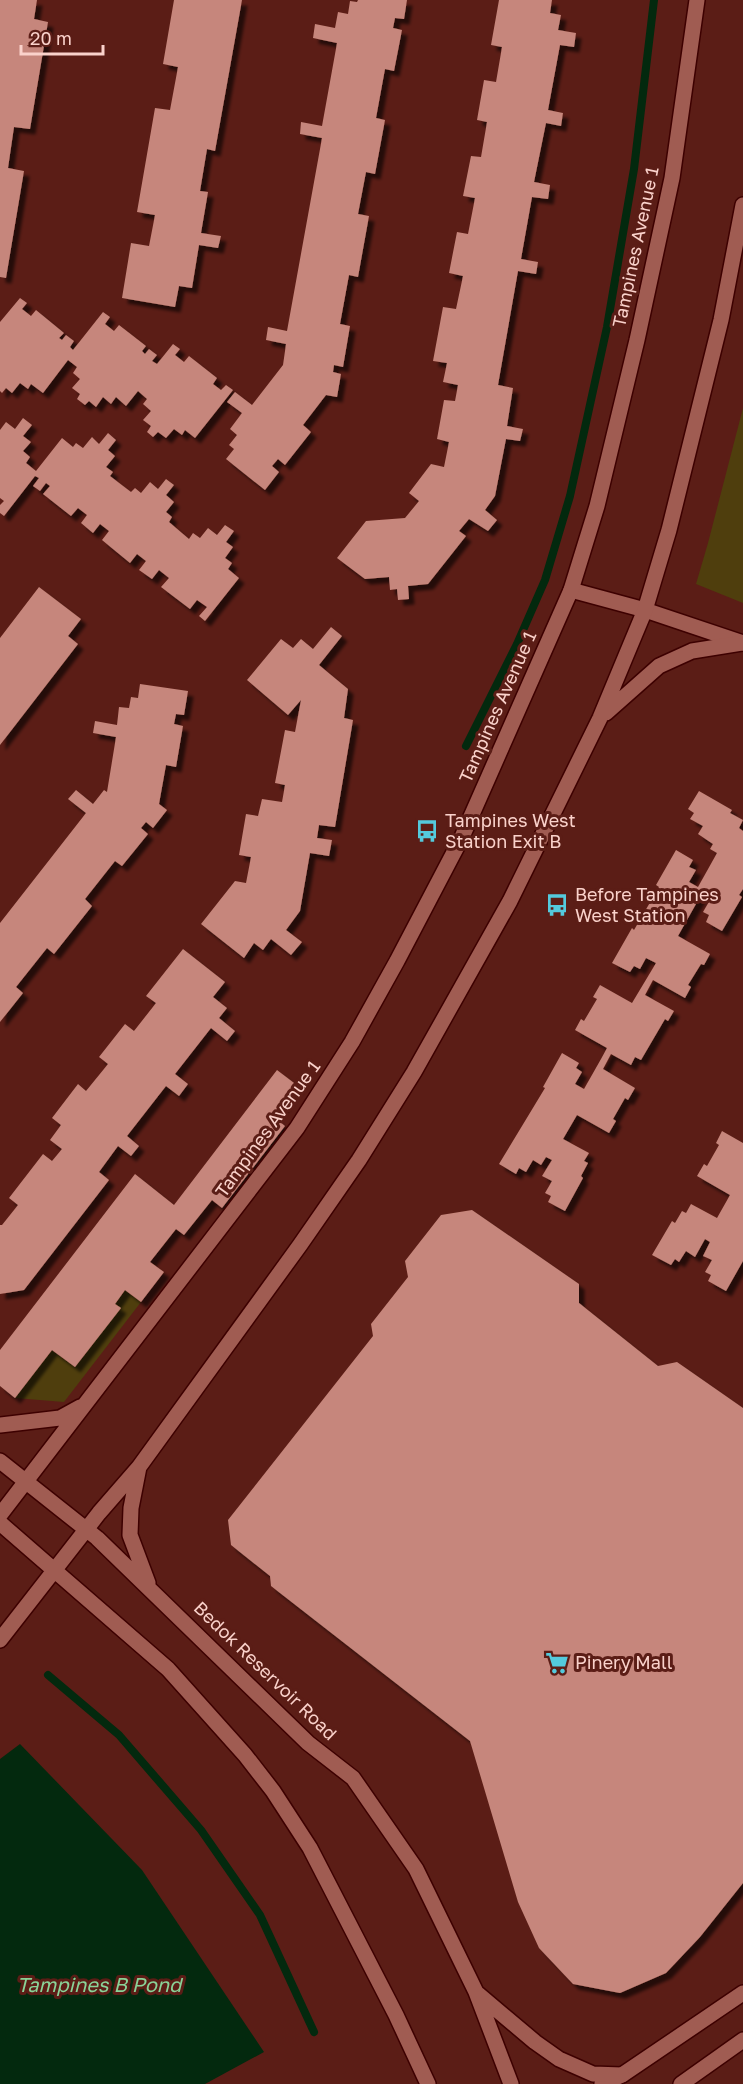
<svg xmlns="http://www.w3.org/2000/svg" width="743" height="2084" font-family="'Golos Text',sans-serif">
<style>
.green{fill:#4f3e0d}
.water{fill:#03290e}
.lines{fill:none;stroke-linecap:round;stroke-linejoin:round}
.stream{stroke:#03290e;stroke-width:8}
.building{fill:#c6867b;filter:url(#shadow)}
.street-casing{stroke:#3d0000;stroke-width:18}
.secondary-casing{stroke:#3d0000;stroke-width:18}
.street{stroke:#a05c52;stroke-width:15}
.secondary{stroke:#a05c52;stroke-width:15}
.labels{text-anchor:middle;stroke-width:6;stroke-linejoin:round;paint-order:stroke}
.street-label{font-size:18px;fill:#fad2cb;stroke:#5b1d16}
.poi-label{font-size:18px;fill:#fad2cb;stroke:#5b1d16;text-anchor:start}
.water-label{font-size:20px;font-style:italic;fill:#8ad398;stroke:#5b1d16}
</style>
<defs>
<filter id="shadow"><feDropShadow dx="5.5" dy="5.5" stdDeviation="1.5" flood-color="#0009"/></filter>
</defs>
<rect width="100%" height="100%" fill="#5b1d16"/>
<path class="green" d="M743,408v195l-47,-19 12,-41z
M125,1290l16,12 -77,100 -49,-4 37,-48 23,17 45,-59 -5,-4z"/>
<path class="water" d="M20,1744l122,126 122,182 -59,32h-205v-325z"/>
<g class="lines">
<path class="stream" d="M466,746l51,-102 28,-64 25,-84 37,-169 27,-158 20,-169
M48,1675l71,60 82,95 59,85 54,117"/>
</g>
<path class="building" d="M0,0h37l-3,19 14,3 -18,107 -16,-2 -6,41 16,3 -18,107 -6,-1z
M174,0h68l-27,151 -8,-2 -7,42 8,1 -7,41 20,3 -3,12 -19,-3 -7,43 -13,-2 -4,21 -53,-9 9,-55 18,3 6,-31 -18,-3 18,-104 15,2 8,-43 -15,-3z
M358,0h49l-3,19 -9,-1 -2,10 9,2 -8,41 -9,-2 -9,49 9,2 -10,54 -9,-2 -8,42 11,2 -11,61 -9,-2 -9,49 10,2 -7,41 -9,-2 -1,7 8,2 -4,23 -11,-2 -23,30 8,7 -26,33 -7,-6 -6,7 7,6 -14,18 -39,-31 8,-10 -5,-4 8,-10 -7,-6 12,-16 -15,-11 8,-10 17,13 31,-40 3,-21 -20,-4 2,-13 19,4 35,-193 -22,-4 1,-12 21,4 15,-83 -24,-5 2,-14 20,4 3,-16 10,2 2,-13 7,1z
M499,0h53l-2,13 11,2 -3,15 18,3 -2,14 -14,-2 -12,65 15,3 -2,13 -15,-3 -12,59 16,3 -2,14 -16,-2 -11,62 17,3 -2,12 -18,-3 -20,114 15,3 -6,38 16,3 -3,12 -14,-2 -11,57 -10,14 12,10 -9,11 -19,-12 -10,12 7,5 -38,48 -20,2 1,13 -11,1 -1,-11 -7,1 -1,-13 -24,2 -28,-21 29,-37 39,-3 14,-17 -10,-8 22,-29 13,3 5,-25 -12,-3 7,-39 11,1 3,-16 -15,-3 4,-19 -14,-2 10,-54 13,2 7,-33 -14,-3 8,-41 11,2 7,-36 -12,-2 8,-40 10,1 6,-35 -10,-2 7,-40 12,2 6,-35 -11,-2z
M20,298l7,5 -5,6 9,7 5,-6 28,23 -5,5 3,2 4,-5 8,6 -4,6 3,3 30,-38 7,5 -5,7 9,7 5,-6 27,21 -4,5 3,3 4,-5 8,6 -5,6 5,3 16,-20 7,5 -5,6 9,7 5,-6 28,22 -4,6 8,6 5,-5 7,5 -38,48 -10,-8 -3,5 -8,-6 -8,9 -8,-6 -5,5 -6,-5 4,-6 -8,-6 8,-9 -8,-7 4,-5 -9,-8 -12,15 -10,-9 -5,7 -8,-7 -7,10 -7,-6 -4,4 -8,-6 3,-5 -8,-6 8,-9 -7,-6 4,-6 -9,-7 -25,33 -12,-9 -3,5 -8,-6 -8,10 -6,-5 -4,5 -2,-2v-69z
M23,418l9,7 -9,11 8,6 -8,9 7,6 -4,6 10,8 26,-33 11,9 3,-4 7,5 9,-11 7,7 9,-11 8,7 -8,10 7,6 -9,11 7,5 -3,4 21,16 4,-4 6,5 9,-11 8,7 8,-10 8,6 -8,10 8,7 -8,10 6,5 -3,5 20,17 4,-6 7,5 8,-10 9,7 8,-10 9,6 -8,11 7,5 -8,11 7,5 -4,6 11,9 -34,43 -6,-5 8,-9 -10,-7 -7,9 -29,-22 8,-9 -10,-8 -7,9 -13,-9 7,-9 -9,-7 -7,9 -28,-23 7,-9 -9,-7 -7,9 -12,-10 6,-8 -9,-7 -7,8 -28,-22 7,-8 -4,-3 -6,8 -7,-5 6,-8 -4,-2 -31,40 -4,-3v-8l4,-4 -4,-3v-68l6,-8 9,7z
M39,587l42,32 -13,17 10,8 -78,101v-107z
M331,627l11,9 -23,29 29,24 -4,29 9,2 -18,107 -16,-2 -2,13 15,2 -3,16 -19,-3 -10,58 -14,19 16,12 -11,13 -20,-16 -8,11 -9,-7 -10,15 -43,-34 34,-43 11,2 5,-26 -12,-2 7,-41 12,2 4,-17 20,3 3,-17 -10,-2 10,-53 10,2 6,-32 -13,15 -41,-35 34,-41 12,9 8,-9 12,10z
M140,684l48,7 -4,24 -8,-1 -2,10 9,2 -7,41 -10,-2 -7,39 8,6 -14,18 -7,-6 -5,6 7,6 -26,32 -7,-5 -30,38 7,7 -38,48 -7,-6 -31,39 7,6 -23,29v-99l86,-110 -18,-14 8,-9 17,14 11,-14 3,2 9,-55 -23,-4 2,-12 22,4 2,-18 10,1 2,-11 7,1z
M699,791l33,19 -2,3 13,7 -4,8 4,3v58l-4,6 3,2 -20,34 -16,-9 3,-7 -6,-3 7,-12 -9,-5 -23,41 32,18 -6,11 -3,-1 -13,21 3,2 -6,11 -32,-18 -8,15 29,16 -6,10 -3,-2 -24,41 -6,-3 -4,8 -20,-11 -8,15 32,19 -7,12 -3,-2 -12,21 3,2 -7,12 -32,-18 -14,24 26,14 -5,8 4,2 -7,13 2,2 -18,33 -17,-9 3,-6 -6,-3 7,-12 -10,-5 10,-16 -6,-3 -5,8 -8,-5 -7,12 -7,-4 -3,6 -17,-10 46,-76 -2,-1 19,-34 17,10 -3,5 6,4 -7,12 9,5 17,-30 6,-11 -32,-18 6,-11 3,2 13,-22 -4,-2 7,-12 32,18 24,-40 -10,-5 -6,11 -6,-3 -4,6 -18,-9 20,-35 2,2 25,-43 -3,-2 20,-35 17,10 -4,7 7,3 -7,12 9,5 19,-34 -7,-4 3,-5 -15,-10 5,-8 -13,-7 4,-6 -6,-4z
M183,949l42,33 -12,15 14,11 -8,10 16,13 -8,10 -16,-13 -36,46 13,10 -9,12 -13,-10 -39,50 12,10 -8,10 -13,-10 -19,26 10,8 -85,110 -24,4v-69h2l16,-20 -9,-7 34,-44 9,7 10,-12 -12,-9 11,-15 -9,-7 26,-34 8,7 22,-27 -9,-7 26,-33 9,7 22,-28 -10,-7z
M277,1070l21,16 -24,31 11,9 -63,82 -10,-8 -28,35 -8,-6 -26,33 14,10 -23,30 -16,-12 -10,14 6,4 -46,59 -23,-17 -37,48 -15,-12v-36l135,-176 39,31z
M722,1131l21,12v118l-17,30 -18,-10 3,-6 -6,-3 7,-12 -9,-4 7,-14 -5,-3 -10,18 -9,-6 -7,11 -4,-3 -4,6 -19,-10 20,-34 3,2 7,-12 4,2 5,-9 26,14 13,-23 -33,-19 7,-12 3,2 12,-21 -3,-2z
M472,1210l107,74v19l79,63 19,-4 66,46v475l-43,54 -34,36 -46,20 -47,-9 -34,-36 -21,-46 -48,-161 -199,-155 -1,-10 -39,-31 -3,-25 145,-184 -2,-12 37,-47 -3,-16 36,-46z"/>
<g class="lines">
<g class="street-casing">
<path id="street" d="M571,590l74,20 98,33
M602,2084l20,-9 121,-82
M681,2084l62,-44"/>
</g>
<g class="secondary-casing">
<path id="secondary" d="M606,713l53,-47 33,-15 51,-8
M0,1425l60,-7 20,-11
M0,1461l97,77 211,205 45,35 63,91 60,123 35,92
M139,1467l-8,41 -1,27 18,48
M0,1515l297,-387 55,-86 45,-81 65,-124 109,-247 26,-84 40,-166 35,-162 25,-178
M0,1523l168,146 77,86 28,36 37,57 86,167 32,69
M0,1640l99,-127 40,-46 161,-222 59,-85 55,-88 96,-171 90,-183 45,-108 24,-80 52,-210 22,-115
M478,1994l57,48 24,17 34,15 29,1"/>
</g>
<use href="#street" class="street"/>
<use href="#secondary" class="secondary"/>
</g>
<defs>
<g id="bus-bare" transform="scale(1.8)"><path d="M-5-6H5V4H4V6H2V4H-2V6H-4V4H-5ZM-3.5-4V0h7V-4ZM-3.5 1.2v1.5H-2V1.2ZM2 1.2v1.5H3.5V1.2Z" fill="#54cadd" stroke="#5b1d16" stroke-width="2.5" paint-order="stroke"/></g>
<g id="supermarket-bare" transform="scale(1.8)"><path d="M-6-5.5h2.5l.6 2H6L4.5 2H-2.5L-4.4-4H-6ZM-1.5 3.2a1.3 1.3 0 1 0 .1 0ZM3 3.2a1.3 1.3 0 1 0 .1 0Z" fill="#54cadd" stroke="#5b1d16" stroke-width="2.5" paint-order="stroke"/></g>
</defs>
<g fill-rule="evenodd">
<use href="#bus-bare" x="427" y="831"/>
<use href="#bus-bare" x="557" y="905"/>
<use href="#supermarket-bare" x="557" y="1663"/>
</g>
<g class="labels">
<g class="street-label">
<text transform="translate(636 247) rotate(-78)" y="6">Tampines Avenue 1</text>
<text transform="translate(498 707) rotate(-66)" y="6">Tampines Avenue 1</text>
<text transform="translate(268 1129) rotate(-54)" y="6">Tampines Avenue 1</text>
<text transform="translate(265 1671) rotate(44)" y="6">Bedok Reservoir Road</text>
</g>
<g class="poi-label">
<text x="445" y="827">Tampines West<tspan x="445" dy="21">Station Exit B</tspan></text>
<text x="575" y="901">Before Tampines<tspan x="575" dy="21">West Station</tspan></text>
<text x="575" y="1669">Pinery Mall</text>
</g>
<g class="water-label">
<text x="99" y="1992">Tampines B Pond</text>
</g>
</g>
<path d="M21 45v9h82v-9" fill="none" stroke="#fad2cb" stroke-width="3"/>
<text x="30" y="45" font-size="18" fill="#fad2cb" stroke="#5b1d16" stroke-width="4.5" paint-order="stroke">20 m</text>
</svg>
